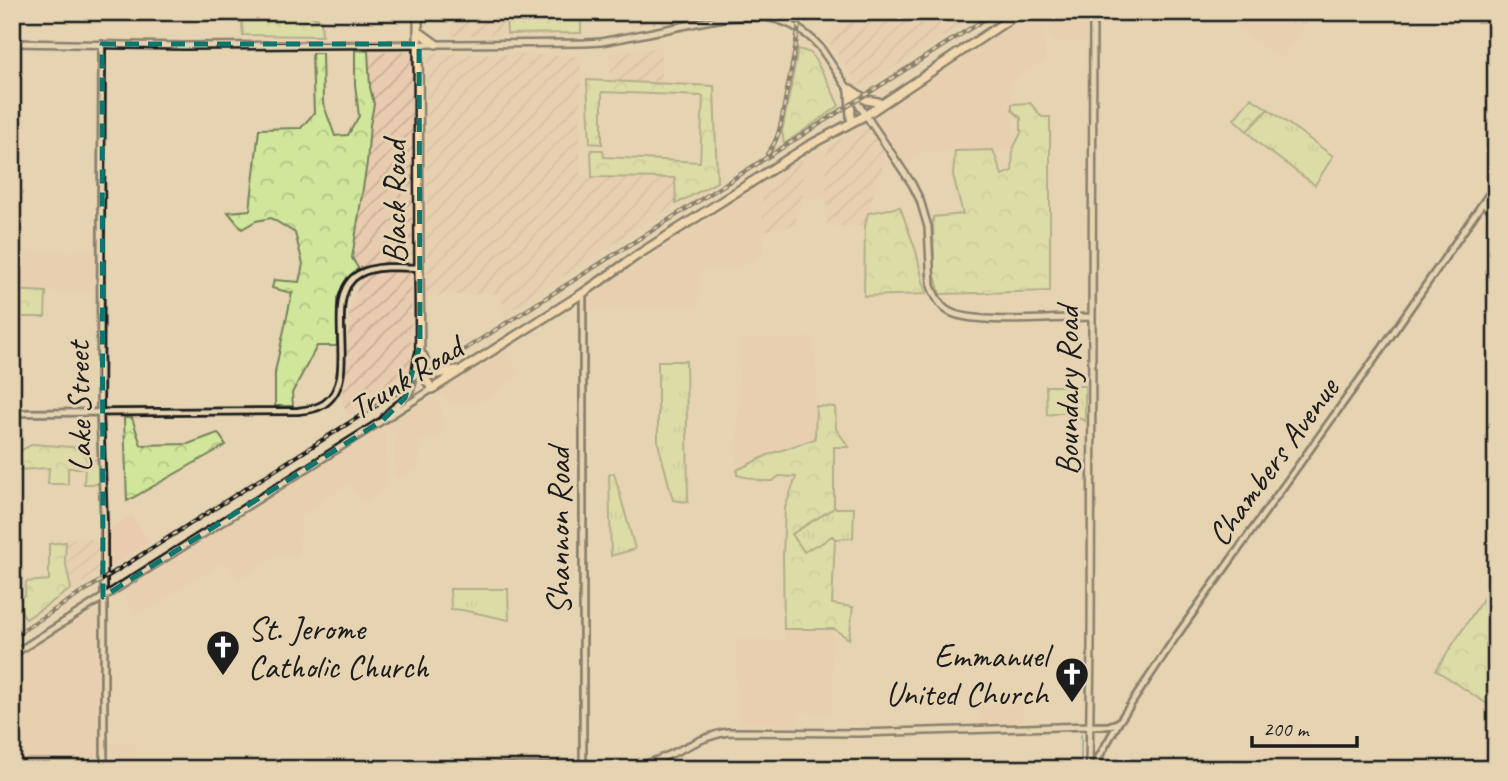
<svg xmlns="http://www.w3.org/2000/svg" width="1508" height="781" font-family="Caveat,sans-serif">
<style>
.built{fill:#e9cbb0}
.industrial{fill:url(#industrial-furrows)}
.grass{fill:url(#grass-tufts);stroke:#76815c;stroke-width:2}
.forest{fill:url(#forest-crowns);stroke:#76815c;stroke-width:2}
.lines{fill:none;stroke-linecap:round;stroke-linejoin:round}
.stream{stroke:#56868d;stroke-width:2}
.tertiary-casing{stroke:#1c1c1c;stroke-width:10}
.secondary-casing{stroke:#1c1c1c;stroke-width:10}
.trunk-casing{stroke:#1c1c1c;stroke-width:12}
.tertiary{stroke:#e5d3b1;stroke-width:4.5}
.secondary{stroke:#e5d3b1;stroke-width:5}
.trunk{stroke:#fcdcac;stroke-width:7}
.rail-casing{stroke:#1c1c1c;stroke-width:4.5}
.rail{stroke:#e5d3b1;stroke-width:2;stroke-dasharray:5;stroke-linecap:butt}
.marked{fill:none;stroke:#0f766e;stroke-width:5;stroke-dasharray:14 9;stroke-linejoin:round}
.labels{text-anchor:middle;stroke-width:6;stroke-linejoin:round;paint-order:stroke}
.street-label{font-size:33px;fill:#1c1c1c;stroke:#e5d3b1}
.poi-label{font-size:33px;fill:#1c1c1c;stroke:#e5d3b1;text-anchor:start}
</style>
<defs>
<pattern id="industrial-furrows" width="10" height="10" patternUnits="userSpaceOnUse" patternTransform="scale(1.75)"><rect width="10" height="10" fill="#e9cbb0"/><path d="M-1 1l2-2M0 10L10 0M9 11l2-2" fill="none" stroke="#c7ae97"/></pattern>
<pattern id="grass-tufts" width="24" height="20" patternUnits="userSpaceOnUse" patternTransform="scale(1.75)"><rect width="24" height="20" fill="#d0e69b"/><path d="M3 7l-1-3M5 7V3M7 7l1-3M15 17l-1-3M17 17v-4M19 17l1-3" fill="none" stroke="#b2c585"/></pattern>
<pattern id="forest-crowns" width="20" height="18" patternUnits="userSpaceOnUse" patternTransform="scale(1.75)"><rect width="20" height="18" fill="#d0e69b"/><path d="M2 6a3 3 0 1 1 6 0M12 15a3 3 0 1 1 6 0" fill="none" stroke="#b2c585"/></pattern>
</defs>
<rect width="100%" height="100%" fill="#e5d3b1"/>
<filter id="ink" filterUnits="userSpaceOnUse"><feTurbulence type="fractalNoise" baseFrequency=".0143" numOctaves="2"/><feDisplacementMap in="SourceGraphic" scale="14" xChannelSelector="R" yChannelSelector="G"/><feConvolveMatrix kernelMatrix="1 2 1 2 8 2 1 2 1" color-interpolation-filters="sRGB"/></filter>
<g filter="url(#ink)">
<path class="built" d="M1033,12h10l2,48 -34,21 2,68 -91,3 -17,14 -32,-48z
M1050,12h37v29h-37z
M1222,12h92l-33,47 -61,-44z
M821,148l5,7v43h-23l-1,-39z
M762,184l1,70 -28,16 -36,1 -1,36 -88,1 -22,4 2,-15 105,-71z
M96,251v40l-50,1 -1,25h-33v-65z
M814,338l2,44 -1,57 -78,31 3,-131z
M503,349l17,26 -41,28 -29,1 -9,-13z
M431,398l10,7 1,33 -21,2 -3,29 -15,8 -9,-1 1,-36 -6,-16z
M378,428l8,8v51l-23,16 -15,-20 -48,35 -1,39 -23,-1 -37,23 -14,-18 -89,55 -15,-25z
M131,515l18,27 -43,29v-40z
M96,609l2,1 1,151 -87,1v-101z
M785,630l47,1v82l-33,-1v12l-61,-1 -2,-84 49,2z
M1022,690l2,32 -44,2v-14z
M1303,735l12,12 -15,14 8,8h-69l24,-33 25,15z
M135,742v21h-28v-20z"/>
<path class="industrial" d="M452,12h54l1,22 -55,2z
M630,12h72l-71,15z
M844,12h138l-121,76 -35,-51z
M661,47v36l-50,-2 -1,-27z
M368,51h45l-2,314 -2,12 -61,39 -6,-17 4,-26 3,-58 9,-30v-17l-7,-10 16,-95 3,-38 4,-21 -4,-17z
M427,53l154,3 -1,120 12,1 83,1 1,26 -174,112v-23l-76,3z
M865,123l22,32 -11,30 -11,41h-38l-1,-71 3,-8z
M802,159l1,39 -6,14 -1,13 -33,6 -1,-47z
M66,538l32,1 2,34 -29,16 -6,-29z"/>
<path class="grass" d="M1268,109l65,47 -18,29 -57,-42 -11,-12z
M658,361h28l2,141 -15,-2 -15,-57z
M614,473l21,76 -24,7 -2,-81z
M834,508h20l-1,30 -18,1 -3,-3 -13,9h-3l-12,7 -12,-18z
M450,589h58l1,31 -47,-10 -11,-1z"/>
<path class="forest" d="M241,12h59l21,8 1,16 -79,-1z
M506,12h75v21l-74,1z
M798,49l13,4 17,29 11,24 -55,38 -2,-12z
M355,50l13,1 2,36 4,17 -4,21 -3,38 -15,95 6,10 -21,30v48h-20l-25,47 1,13h-18v-34l17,-79 -20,-5 2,-8 25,2 4,-18 -8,-31 -24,-15 -15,3 -14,8 -14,-17 22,-2 9,-81 42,-1 13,-15 -2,-60h10l1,50 12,33 13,-1 11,-19 -4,-32z
M587,80l127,6 3,96 -41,22 -1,-26 -83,-1 -1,-27h12l1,7 96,5 3,-66 -101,-4v52l-12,-1z
M1251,98l17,11 -21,22 -13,-12z
M1030,103l12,14h8v174l-110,3 -6,-22 -1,-55 30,-3 -10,-39 2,-24 38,-1 9,25 10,-4 1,-22 8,-16v-15l-9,-8v-6z
M900,207l16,44 10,43 -62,2 1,-70 3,-13z
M12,290l34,2 -1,25h-33z
M1046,386h39v35l-19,-9 -19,3z
M816,406l19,1 1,22 13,18h-15v61l-27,16 -15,10 12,18 12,-7h3l13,-9 3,3 -3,65 21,3 -4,32 -15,-10h-50l-1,-74 2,-47 11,-31 -17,-1 -6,5h-11l-25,-6v-5l33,-16 45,-15z
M124,418h8l9,27 47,-1 30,-11 8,12 -99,56z
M33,444l49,4 5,13 12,-2 -1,25h-14l1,-16h-17v16h-20l1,-16 -31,2 -1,14h-5v-29z
M66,542l-1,18 6,29 -45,30 -11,-18 10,-6 1,-13 23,-2v-36z
M1496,579v131l-60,-40z"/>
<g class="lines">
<path class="stream" d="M1081,769v-34"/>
<g class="tertiary-casing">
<path id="tertiary" d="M102,44l-2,369 4,112v243
M1483,204l13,9
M12,413l286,-2c10,-1 18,-2 26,-7 39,-26 -5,-108 35,-130 17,-9 41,-7 60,-6
M1089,726h19l11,-4
M583,768v-474
M1092,769l27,-47 56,-84 206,-288 115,-166"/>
</g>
<g class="secondary-casing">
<path id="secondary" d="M12,43l171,3 402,-3 16,-1c27,-5 54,-10 81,-16 51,-10 98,-23 138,21l92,137 8,16 8,27 3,59c4,10 9,21 19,26 24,13 110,6 141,5
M383,420c6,-12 18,-15 25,-25 7,-11 7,-27 10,-40
M12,655l420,-266
M12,768l623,-2c33,-5 60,-29 93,-34l131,1 230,-7
M1089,769l2,-123 2,-634"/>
</g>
<g class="trunk-casing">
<path id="trunk" d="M418,12l1,256 1,94 4,14 8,13 151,-96 56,-39 169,-108 58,-31 154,-103
M418,31l18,13
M850,89l16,11 12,2
M850,89l1,29
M423,356l4,11 10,7 19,-4"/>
</g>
<use href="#tertiary" class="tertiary"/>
<use href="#secondary" class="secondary"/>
<use href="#trunk" class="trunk"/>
<g class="rail-casing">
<path id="rail" d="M767,154c14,-16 15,-38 19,-58 6,-28 11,-56 15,-84
M12,637l984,-625"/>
</g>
<use href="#rail" class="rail"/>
</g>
</g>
<path d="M0 0H1508V781H0ZM102,44h317l1,301 -15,53 -22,22 -280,177z" fill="#e5d3b1" fill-opacity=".55" fill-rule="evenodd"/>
<path class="marked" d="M102,44h317l1,301 -15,53 -22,22 -280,177z"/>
<defs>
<g id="church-pin" transform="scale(1.75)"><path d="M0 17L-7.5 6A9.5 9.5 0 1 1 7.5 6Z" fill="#1c1c1c" stroke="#e5d3b1"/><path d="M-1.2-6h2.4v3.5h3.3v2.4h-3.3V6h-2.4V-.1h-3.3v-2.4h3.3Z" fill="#fff"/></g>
</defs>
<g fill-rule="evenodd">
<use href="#church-pin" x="223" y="647"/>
<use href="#church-pin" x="1072" y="674"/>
</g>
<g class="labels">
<g class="street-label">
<text transform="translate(394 202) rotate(-90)" y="12">Black Road</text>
<text transform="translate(405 377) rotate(-32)" y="12">Trunk Road</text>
<text transform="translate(1067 391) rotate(-90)" y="12">Boundary Road</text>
<text transform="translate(78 407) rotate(-91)" y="12">Lake Street</text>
<text transform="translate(1272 461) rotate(-54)" y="12">Chambers Avenue</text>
<text transform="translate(558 531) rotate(-90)" y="12">Shannon Road</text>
</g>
<g class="poi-label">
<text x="248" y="640">St. Jerome<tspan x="248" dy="38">Catholic Church</tspan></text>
<text x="1048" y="667" text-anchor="end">Emmanuel<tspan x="1048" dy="38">United Church</tspan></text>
</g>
</g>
<rect width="1508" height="781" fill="none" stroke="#e5d3b1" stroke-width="42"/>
<rect x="21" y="21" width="1466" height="739" fill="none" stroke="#1c1c1c" stroke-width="2.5" filter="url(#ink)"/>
<path d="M1252 736v10h105v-10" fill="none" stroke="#1c1c1c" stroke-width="3.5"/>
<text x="1263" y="736" font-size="21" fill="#1c1c1c" stroke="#e5d3b1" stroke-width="5" paint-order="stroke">200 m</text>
</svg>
